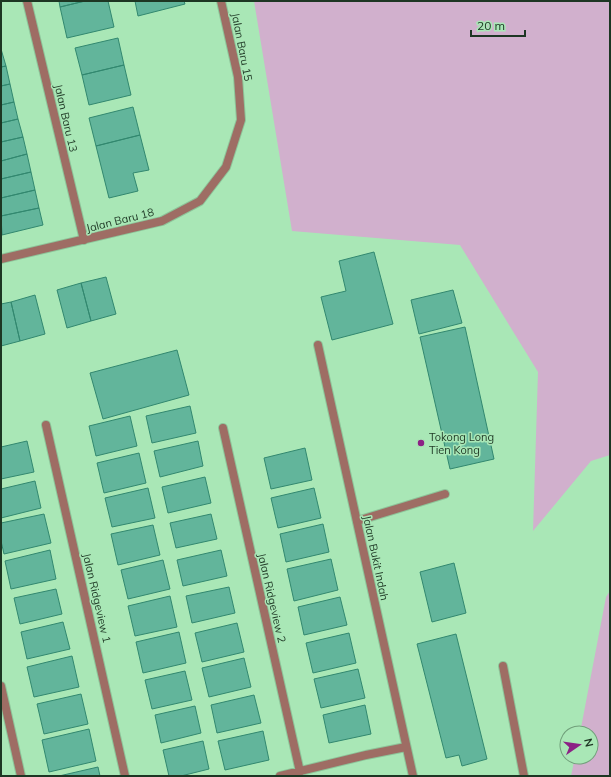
<svg xmlns="http://www.w3.org/2000/svg" width="611" height="777" font-family="Mulish,sans-serif">
<style>
.green{fill:#d1b0cd}
.building{fill:#62b59b;stroke:#32886f}
.lines{fill:none;stroke-linecap:round;stroke-linejoin:round}
.lane-casing{stroke:#8dc499;stroke-width:10}
.street-casing{stroke:#8dc499;stroke-width:10}
.lane{stroke:#9e6d64;stroke-width:8}
.street{stroke:#9e6d64;stroke-width:8}
.poi-dot{fill:#8c2185;stroke:#a9e7b6;stroke-width:1.5}
.labels{text-anchor:middle;stroke-width:3;stroke-linejoin:round;paint-order:stroke}
.street-label{font-size:11px;fill:#1d3623;stroke:#a9e7b6}
.poi-label{font-size:11px;fill:#1d3623;stroke:#a9e7b6;text-anchor:start}
</style>
<rect width="100%" height="100%" fill="#a9e7b6"/>
<path class="green" d="M254,1h356v454l-19,6 -58,70 5,-159 -78,-127 -168,-14z
M610,591v185h-39l4,-19h16v-24h-11l26,-136z"/>
<path class="building" d="M59,1h26l-25,6z
M85,1h23l6,26 -47,11 -7,-31z
M135,1h49l1,3 -47,12z
M118,38l6,27 -42,10 -7,-27z
M1,49l5,17 -5,1z
M124,65l7,30 -42,10 -7,-30z
M6,66l4,18 -9,2v-19z
M10,84l4,18 -13,3v-19z
M14,102l4,17 -17,4v-18z
M133,107l7,28 -44,11 -7,-28z
M18,119l5,18 -22,5v-19z
M140,135l9,35 -16,3 5,18 -29,7 -13,-52z
M23,137l4,17 -26,7v-19z
M27,154l4,18 -30,7v-18z
M31,172l4,18 -34,8v-19z
M35,190l4,18 -38,8v-18z
M39,208l4,17 -41,10 -1,-19z
M374,252l19,72 -61,16 -11,-43 25,-6 -7,-30z
M106,277l10,37 -25,7 -10,-38z
M81,283l10,38 -24,7 -10,-38z
M453,290l9,33 -43,11 -8,-34z
M35,295l10,39 -25,7 -9,-39z
M11,302l9,39 -19,5v-42z
M465,327l29,132 -44,10 -30,-132z
M177,350l12,45 -86,24 -13,-46z
M190,406l6,27 -44,10 -6,-27z
M130,416l7,30 -41,10 -7,-30z
M27,441l7,31 -33,7v-32z
M198,441l5,25 -43,11 -6,-26z
M305,448l7,32 -41,9 -7,-31z
M139,453l7,30 -42,10 -7,-30z
M205,477l6,26 -43,10 -6,-26z
M35,481l6,27 -40,10v-29z
M148,488l7,30 -43,9 -7,-29z
M314,488l7,30 -43,10 -7,-30z
M44,514l7,29 -47,11 -3,-13v-18z
M211,514l6,25 -41,9 -6,-25z
M323,524l6,28 -43,10 -6,-28z
M153,525l7,30 -42,10 -7,-31z
M50,550l6,29 -45,10 -6,-28z
M221,550l6,26 -44,10 -6,-26z
M331,559l7,31 -44,11 -7,-32z
M163,560l7,29 -42,10 -7,-29z
M454,563l12,50 -34,9 -12,-50z
M229,587l6,26 -43,10 -6,-27z
M56,589l6,25 -42,10 -6,-26z
M170,596l7,31 -42,9 -7,-30z
M340,597l7,28 -43,10 -6,-28z
M63,622l7,27 -43,10 -6,-27z
M237,623l7,29 -42,10 -7,-29z
M179,632l7,31 -43,10 -7,-31z
M349,633l7,30 -43,10 -7,-30z
M456,634l31,125 -25,7 -3,-11 -13,3 -29,-114z
M72,656l7,31 -45,10 -7,-30z
M244,658l7,29 -42,10 -7,-29z
M358,669l7,29 -44,10 -7,-29z
M185,671l7,29 -40,9 -7,-29z
M81,694l7,30 -44,10 -7,-30z
M254,695l7,28 -44,10 -6,-28z
M365,705l6,29 -42,9 -6,-28z
M195,706l6,27 -40,10 -6,-28z
M89,729l7,32 -47,11 -7,-32z
M263,731l6,29 -44,10 -7,-29z
M203,741l6,28 -28,7h-12l-6,-26z
M98,767l2,9h-41z"/>
<g class="lines">
<g class="lane-casing">
<path id="lane" d="M357,521l88,-27
M503,666l21,110"/>
</g>
<g class="street-casing">
<path id="street" d="M27,1l57,239
M1,259l161,-38 38,-20 26,-34 15,-47 -3,-43 -17,-76
M318,345l95,431
M46,425l79,351
M223,428l77,344
M1,686l20,90
M280,776l86,-21 40,-8"/>
</g>
<use href="#lane" class="lane"/>
<use href="#street" class="street"/>
</g>
<circle class="poi-dot" cx="421" cy="443" r="4"/>
<g class="labels">
<g class="street-label">
<text transform="translate(242 47) rotate(79)" y="4">Jalan Baru 15</text>
<text transform="translate(66 118) rotate(77)" y="4">Jalan Baru 13</text>
<text transform="translate(120 220) rotate(-14)" y="4">Jalan Baru 18</text>
<text transform="translate(376 558) rotate(78)" y="4">Jalan Bukit Indah</text>
<text transform="translate(97 598) rotate(77)" y="4">Jalan Ridgeview 1</text>
<text transform="translate(272 598) rotate(77)" y="4">Jalan Ridgeview 2</text>
</g>
<g class="poi-label">
<text x="429" y="441">Tokong Long<tspan x="429" dy="13">Tien Kong</tspan></text>
</g>
</g>
<rect width="611" height="777" fill="none" stroke="#1d3623" stroke-width="4"/>
<g transform="translate(579 745) rotate(77)"><circle r="19" fill="#a9e7b6" stroke="#71a07b"/>
<path d="M0-3L7 15L0 10L-7 15Z" fill="#8c2185"/>
<text y="-6" font-size="11" font-weight="bold" text-anchor="middle" fill="#1d3623">N</text>
</g>
<path d="M471 30v6h54v-6" fill="none" stroke="#1d3623" stroke-width="2"/>
<text x="477" y="30" font-size="12" fill="#1d3623" stroke="#a9e7b6" stroke-width="3" paint-order="stroke">20 m</text>
</svg>
